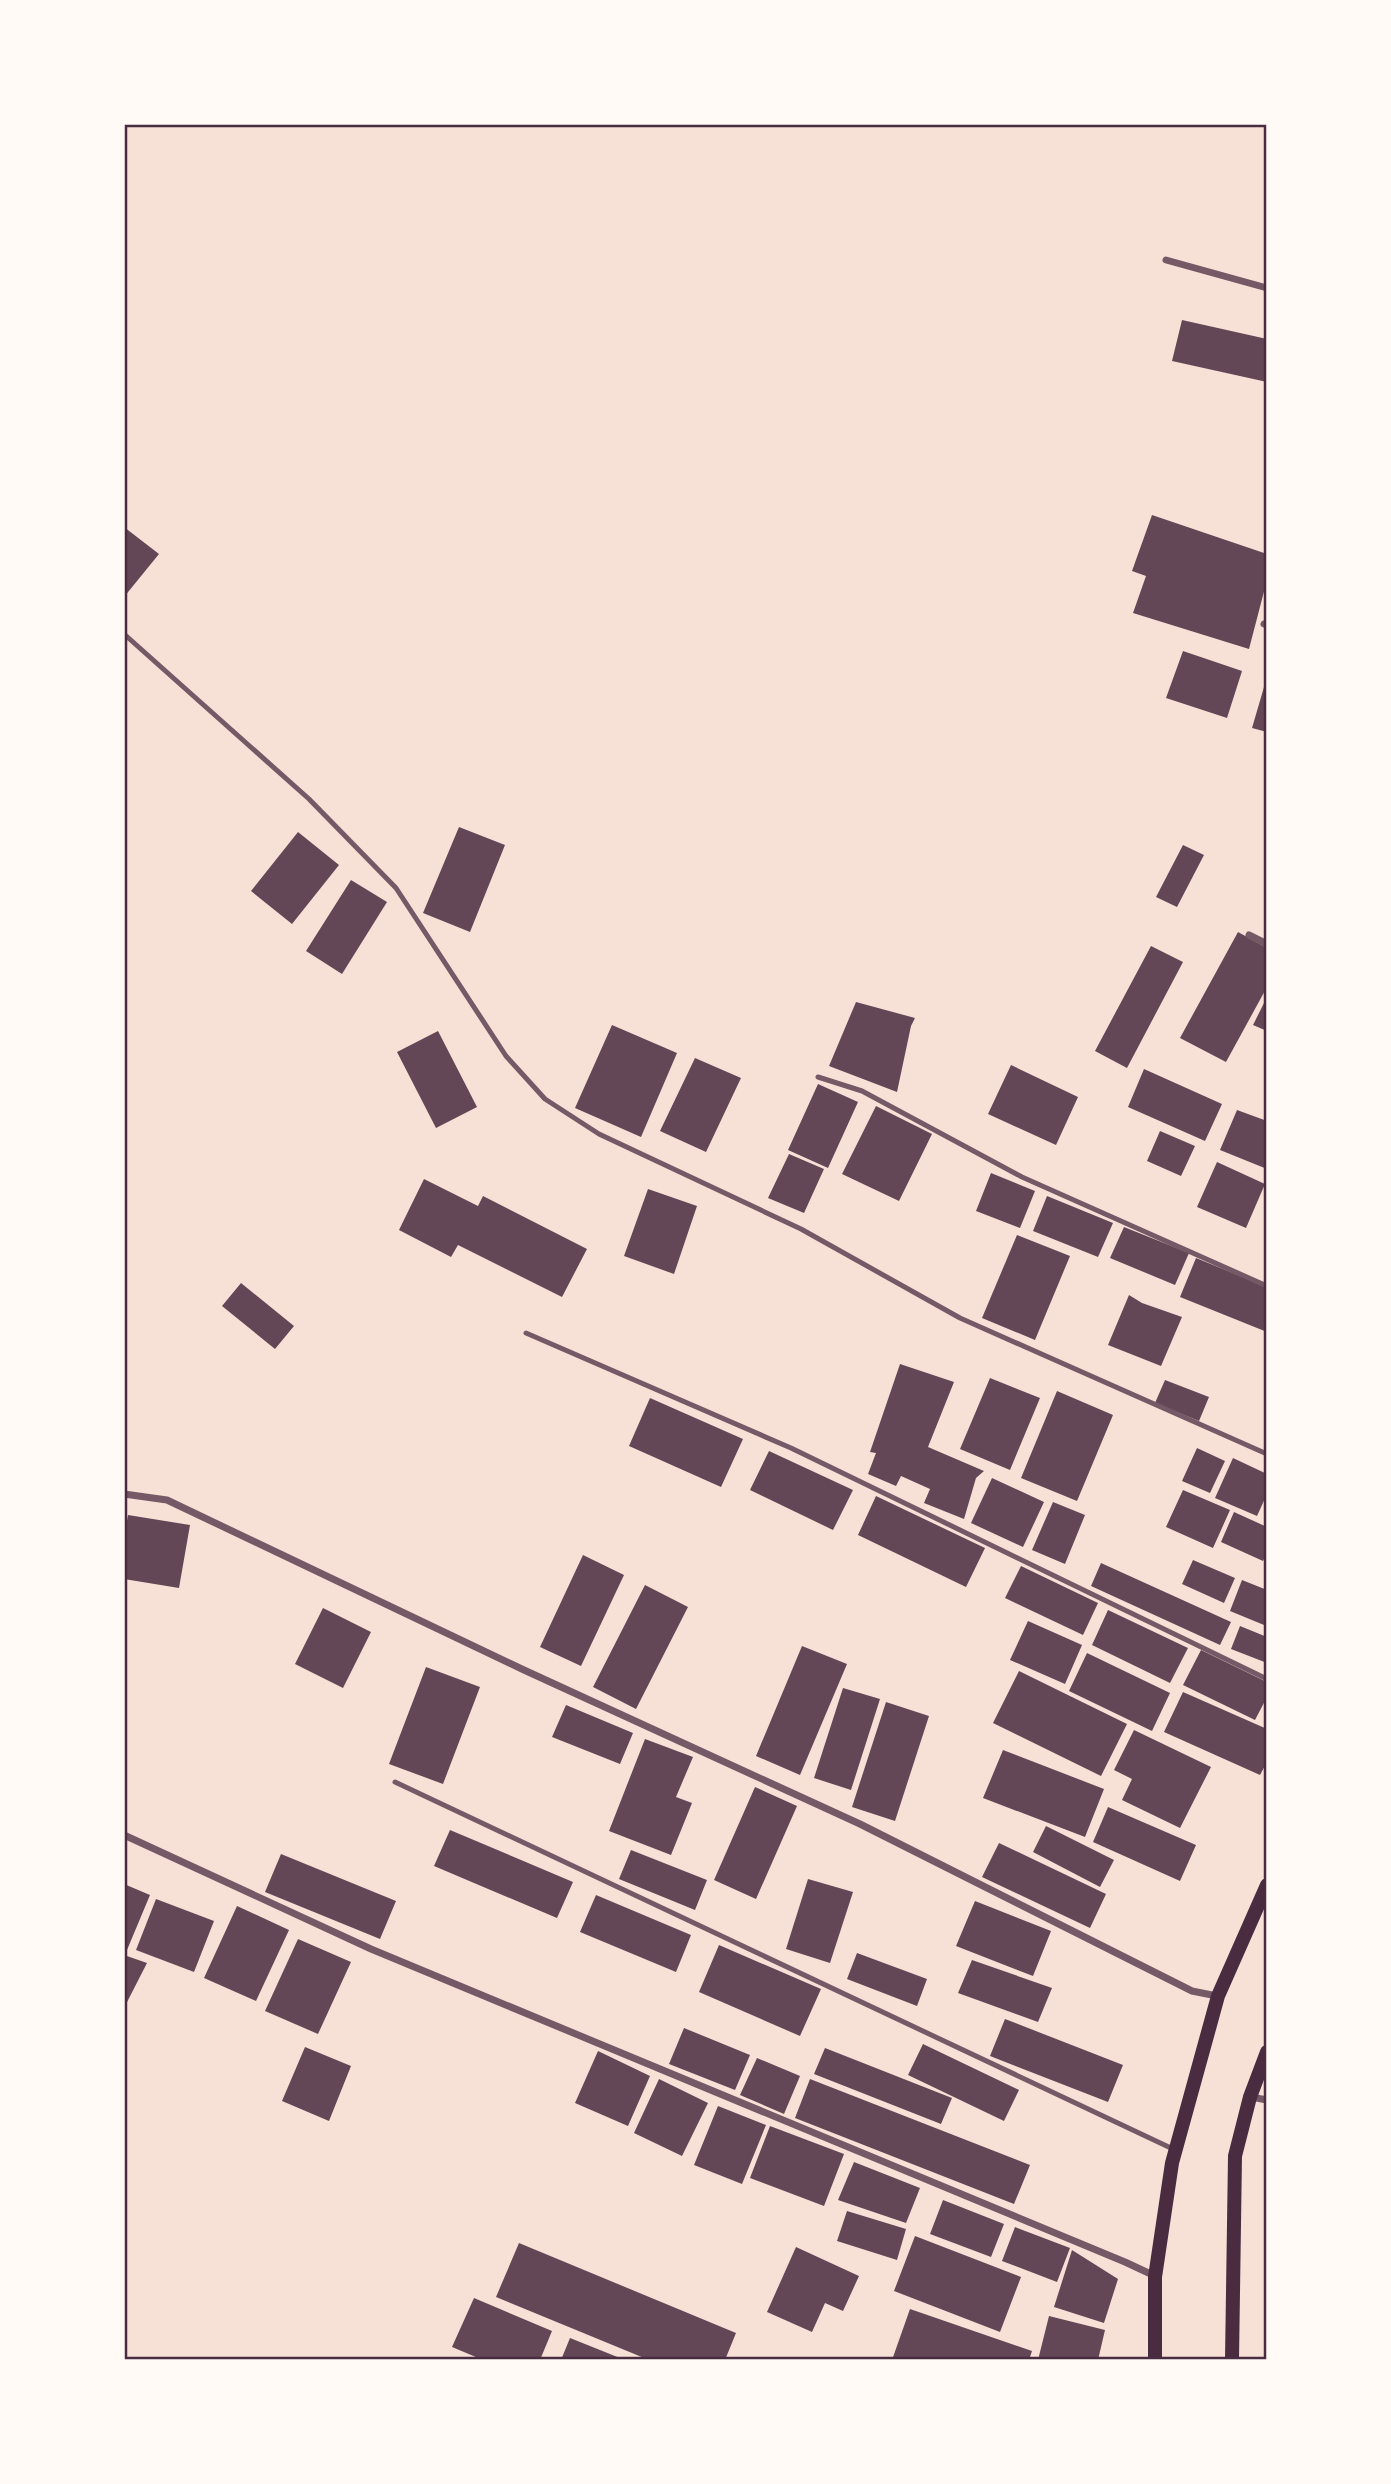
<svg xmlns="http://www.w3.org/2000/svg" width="1391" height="2484" font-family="Manrope,sans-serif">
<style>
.building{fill:#644757}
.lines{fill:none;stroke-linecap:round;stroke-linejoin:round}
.service{stroke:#755966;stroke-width:5}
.minor{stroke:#755966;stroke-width:7}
.secondary{stroke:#4a2c40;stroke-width:14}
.neatline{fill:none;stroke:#4a2c40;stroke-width:2.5}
</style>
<rect width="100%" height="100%" fill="#f7e1d7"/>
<path class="building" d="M1182,320l85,19v43l-95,-21z
M1152,515l115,39v26l-18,69 -116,-36 13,-37 -14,-5z
M124,527l35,27 -35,43z
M1183,651l59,20 -15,47 -61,-20z
M1264,687l3,1v44l-15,-4z
M459,827l46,18 -35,87 -47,-19z
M298,832l41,33 -47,59 -41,-33z
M1183,845l21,10 -27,52 -21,-10z
M351,880l36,22 -45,72 -36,-23z
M1238,932l29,16v39l-41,75 -46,-24z
M1151,946l32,16 -56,106 -32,-17z
M1267,997v34l-14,-6z
M856,1002l59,16 -4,8 -14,66 -68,-26z
M612,1025l65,28 -36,84 -66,-29z
M438,1031l39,76 -41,21 -39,-76z
M695,1058l46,20 -35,74 -46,-21z
M1011,1065l67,32 -22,48 -68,-31z
M1144,1069l78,35 -17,37 -77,-34z
M818,1084l40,18 -30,66 -40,-18z
M876,1106l56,28 -33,67 -57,-27z
M1237,1110l30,11v48l-47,-19z
M1160,1131l35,15 -14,30 -34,-15z
M789,1154l35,15 -20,44 -36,-15z
M1217,1162l48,22 -19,44 -49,-21z
M991,1173l44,18 -15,37 -44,-17z
M424,1179l54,27 5,-10 104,53 -25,48 -104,-52 -7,12 -52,-27z
M648,1189l49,17 -23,68 -50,-18z
M1047,1196l66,27 -15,34 -65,-26z
M1124,1227l65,26 -14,32 -65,-27z
M1017,1235l53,21 -35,84 -53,-22z
M1196,1258l71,29v45l-87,-35z
M241,1283l53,43 -19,23 -53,-43z
M1129,1295l13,8 40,14 -21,49 -53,-21z
M900,1364l54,18 -26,65 56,24 -8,7 -12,41 -40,-16 6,-14 -29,-13 -5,10 -28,-12 8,-21 -6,-1z
M990,1378l50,20 -30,72 -50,-21z
M1165,1380l44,17 -10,24 -44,-18z
M1057,1391l56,24 -36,86 -56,-23z
M650,1398l93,41 -22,48 -92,-41z
M1197,1448l28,13 -15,32 -28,-12z
M769,1451l84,39 -20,40 -83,-40z
M1233,1458l34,16v20l-10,22 -42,-18z
M992,1478l52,24 -21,45 -52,-24z
M1183,1490l47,20 -17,38 -47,-21z
M876,1496l109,52 -19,39 -108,-52z
M1053,1502l32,13 -20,49 -33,-14z
M1234,1512l33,15v26l-4,8 -42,-19z
M128,1515l62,10 -11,63 -55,-9v-42z
M583,1555l41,20 -43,91 -41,-19z
M1193,1560l42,18 -11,25 -42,-19z
M1101,1563l130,59 -11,23 -129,-59z
M1021,1566l77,37 -15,32 -78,-37z
M1242,1580l25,10v29l-3,6 -34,-14z
M645,1585l43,22 -52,102 -43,-22z
M323,1608l48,24 -28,56 -48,-24z
M1108,1610l80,38 -18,35 -78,-38z
M1028,1621l54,24 -17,39 -55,-24z
M1240,1626l27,11v26l-36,-14z
M802,1646l45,18 -47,111 -44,-19z
M1201,1650l66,32v15l-12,23 -72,-35z
M1087,1653l83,40 -18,38 -83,-40z
M426,1667l54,20 -37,97 -54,-20z
M1019,1671l108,53 -26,52 -108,-53z
M843,1688l37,11 -29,91 -37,-12z
M1183,1692l84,37v33l-7,13 -96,-43z
M886,1702l43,14 -34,105 -43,-14z
M566,1705l67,28 -13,31 -68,-27z
M1134,1730l77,37 -31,61 -58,-28 10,-21 -18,-9z
M645,1739l48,18 -17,40 16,6 -21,52 -62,-24z
M1003,1750l101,39 -19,48 -102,-39z
M755,1787l42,19 -41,93 -42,-19z
M1108,1807l88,38 -16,36 -87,-39z
M1046,1826l68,34 -14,27 -67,-35z
M450,1830l123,52 -16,36 -123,-52z
M999,1843l107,51 -16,34 -108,-51z
M631,1850l76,30 -12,30 -76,-31z
M281,1854l115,47 -16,38 -115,-47z
M808,1879l45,13 -23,71 -44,-14z
M124,1884l26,11 -23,55 -3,-2z
M596,1895l95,40 -15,37 -96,-40z
M156,1899l58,22 -20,51 -58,-22z
M975,1901l76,30 -18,45 -77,-30z
M237,1906l52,24 -33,71 -52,-23z
M298,1939l53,23 -33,72 -53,-23z
M719,1945l102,44 -21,47 -101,-44z
M857,1953l70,26 -10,27 -70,-27z
M124,1955l23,8 -23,45z
M972,1960l80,28 -14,34 -80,-29z
M1005,2019l118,46 -15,37 -118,-46z
M684,2028l66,27 -15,35 -66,-26z
M923,2044l96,46 -15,31 -96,-46z
M305,2047l46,19 -22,55 -47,-20z
M825,2048l127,50 -11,26 -127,-50z
M598,2051l52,25 -22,50 -53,-23z
M757,2058l43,18 -16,38 -44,-19z
M659,2079l49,24 -26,53 -48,-23z
M810,2079l220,86 -16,39 -219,-86z
M718,2106l48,19 -24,59 -48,-19z
M770,2126l74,28 -20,52 -74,-28z
M854,2162l66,26 -14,35 -68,-23z
M943,2200l61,24 -13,33 -61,-23z
M847,2211l59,18 -9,31 -60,-19z
M1015,2227l55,21 -13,34 -55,-21z
M915,2236l106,41 -21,55 -106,-41z
M519,2243l217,90 -11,27h-76l-153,-63z
M796,2247l63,29 -16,35 -18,-8 -13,29 -45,-20z
M1072,2250l46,29 -14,44 -50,-16z
M474,2298l78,33 -12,29h-57l-31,-13z
M910,2309l122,42 -3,9h-137z
M1049,2316l56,14 -7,30h-60z
M570,2338l55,22h-64z"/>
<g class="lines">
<path class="service" d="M124,634l185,165 87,89 110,168 39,43 54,35 202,95 159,89 307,136
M818,1077l44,14 160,86 245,109
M526,1333l265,115 476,231
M395,1782l778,367"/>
<path class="minor" d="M1166,260l101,28
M1264,624l3,1
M1249,935l18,9
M124,1494l43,6 357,170 336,154 332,167 25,5
M124,1835l247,114 754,313 30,14
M1251,2097l16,3"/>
<path class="secondary" d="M1155,2360v-83l17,-114 46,-167 49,-111
M1232,2360l3,-204 15,-59 17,-45"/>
</g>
<rect width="1391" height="2484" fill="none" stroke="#fffaf5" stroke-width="252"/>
<rect x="126" y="126" width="1139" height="2232" class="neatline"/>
</svg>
